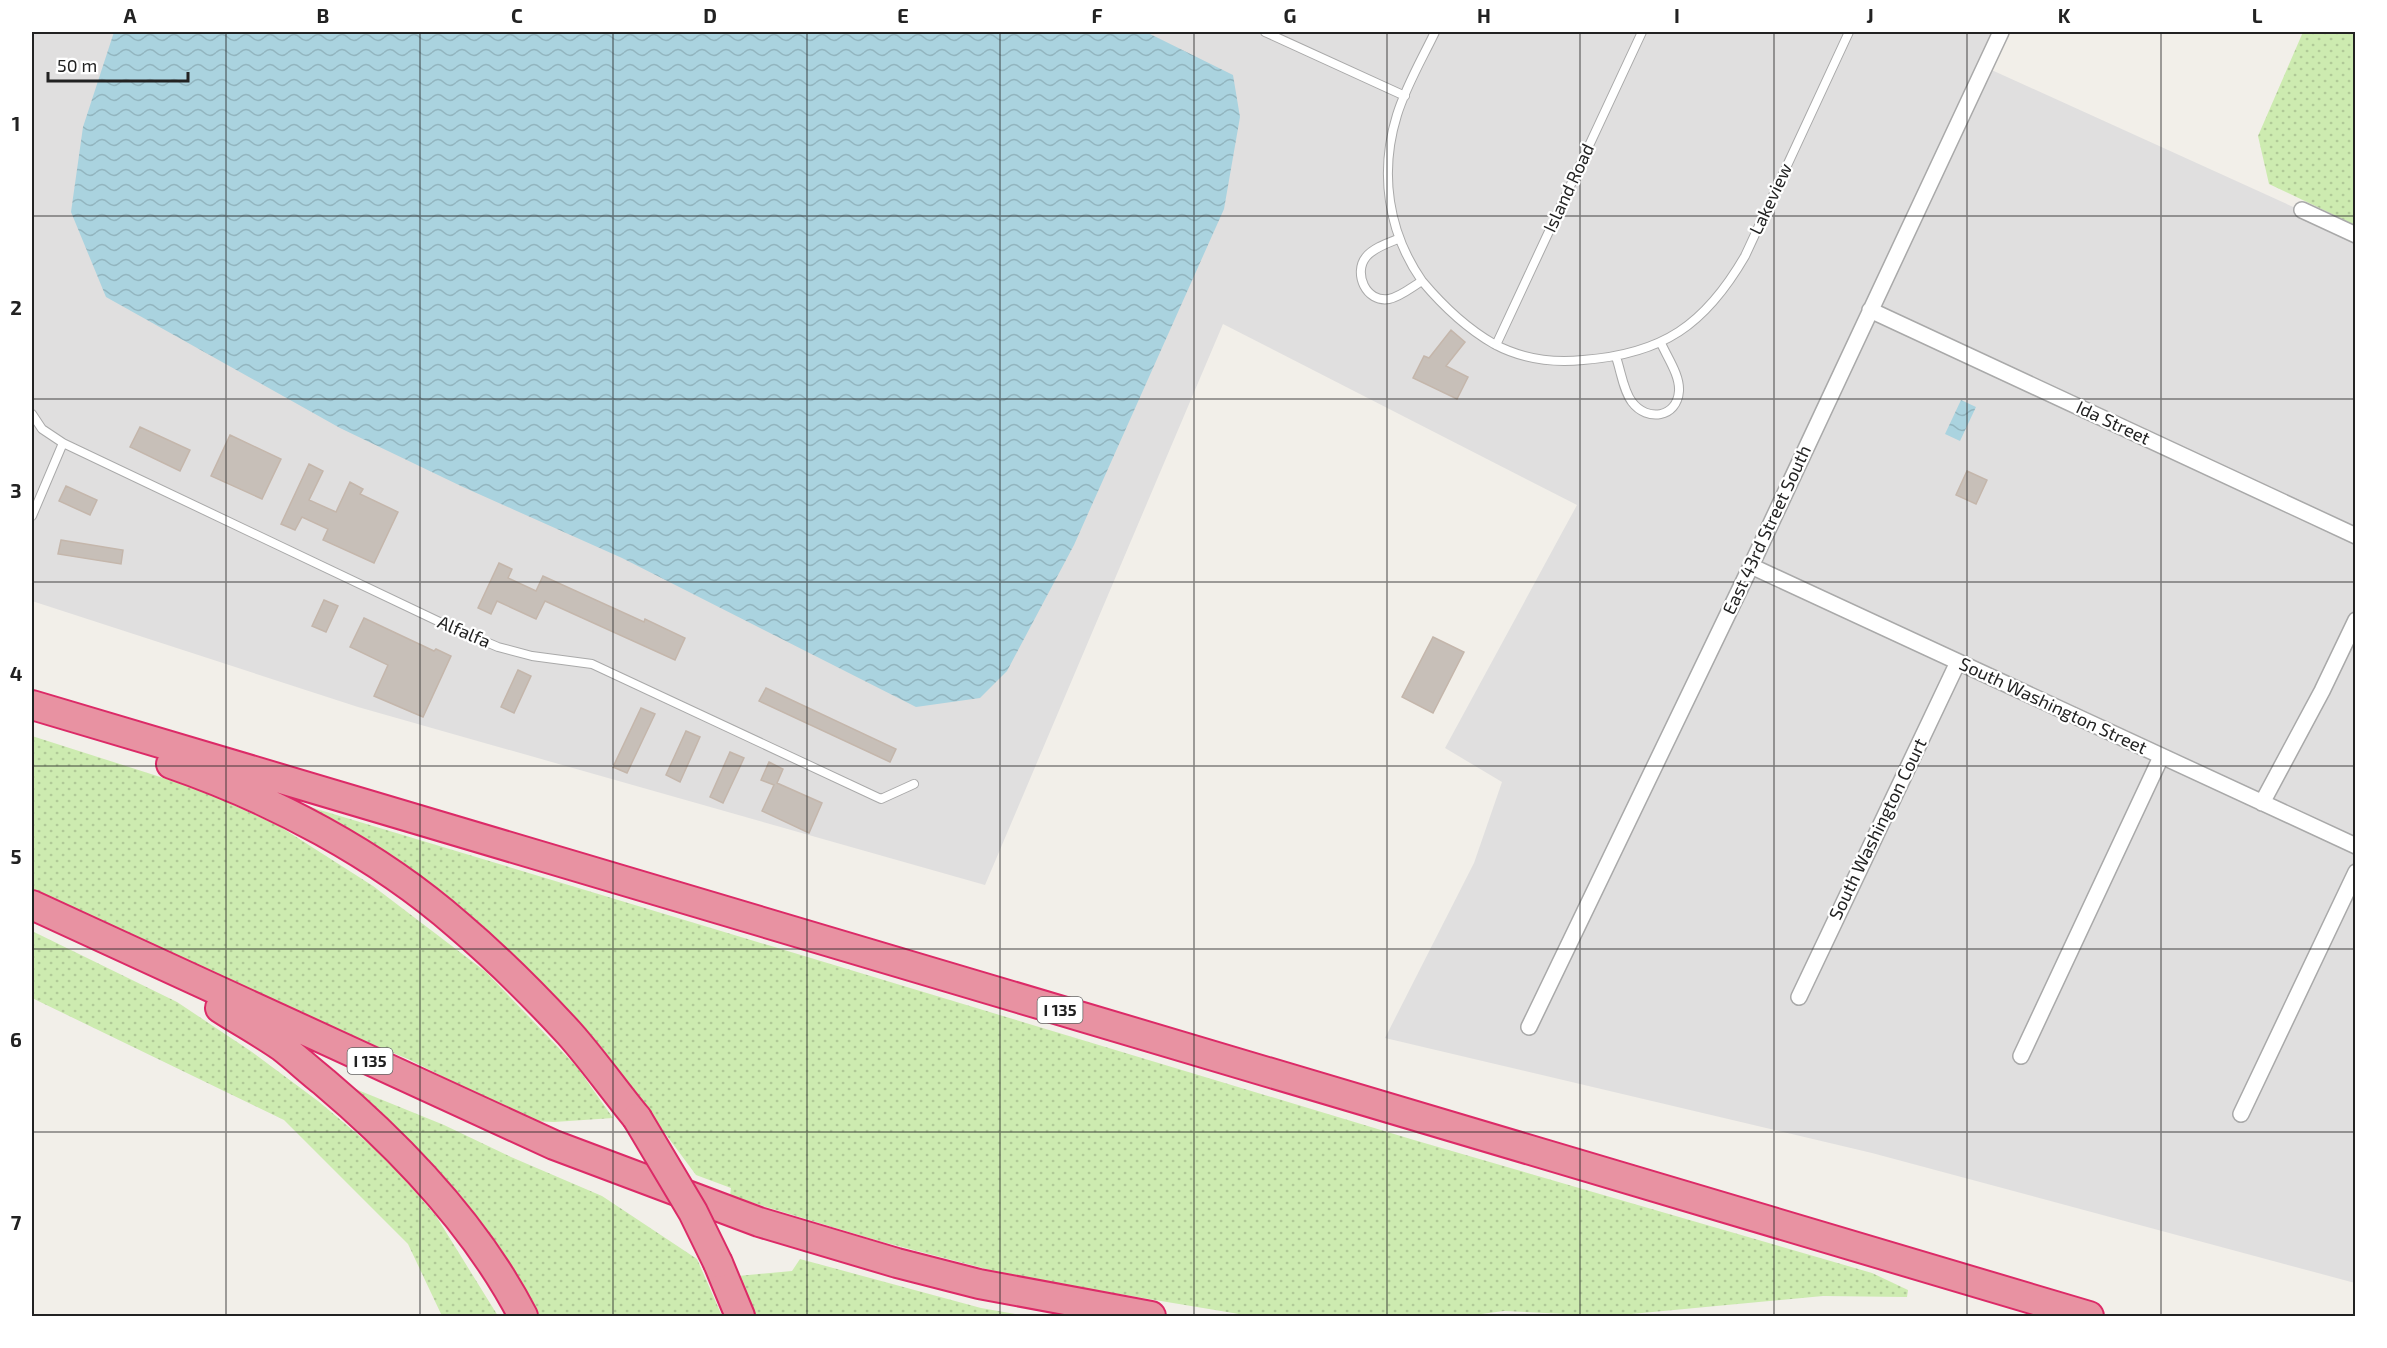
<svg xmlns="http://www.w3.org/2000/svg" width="2387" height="1348" font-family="'Exo 2',sans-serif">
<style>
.residential{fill:#e0dfdf}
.grass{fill:url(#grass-dots)}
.water{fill:url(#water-waves)}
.building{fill:#c7bfb8;stroke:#c4b6ab;stroke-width:1.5}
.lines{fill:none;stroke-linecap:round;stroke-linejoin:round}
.lane-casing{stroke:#a9a9a9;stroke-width:10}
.street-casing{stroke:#a9a9a9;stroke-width:18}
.highway-casing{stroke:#dc2a67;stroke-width:32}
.lane{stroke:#fff;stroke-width:8}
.street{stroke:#fff;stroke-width:15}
.highway{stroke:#e892a2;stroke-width:28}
.highway-bridge-casing{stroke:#dc2a67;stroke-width:32;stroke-linecap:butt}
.highway-bridge{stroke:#e892a2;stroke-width:28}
.grid{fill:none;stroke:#222;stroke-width:1.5;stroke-opacity:0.55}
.labels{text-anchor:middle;stroke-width:4.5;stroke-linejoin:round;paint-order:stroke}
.shield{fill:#fff;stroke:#646464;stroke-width:1.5}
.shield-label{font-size:16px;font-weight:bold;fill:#222}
.street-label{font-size:18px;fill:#222;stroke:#fff}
.neatline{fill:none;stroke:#222;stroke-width:2}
.grid-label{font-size:20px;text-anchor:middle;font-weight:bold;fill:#222}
</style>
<defs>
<pattern id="grass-dots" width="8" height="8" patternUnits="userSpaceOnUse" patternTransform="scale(1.5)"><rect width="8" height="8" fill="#cdebb0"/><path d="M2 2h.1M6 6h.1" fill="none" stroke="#b0c997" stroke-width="1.8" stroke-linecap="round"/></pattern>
<pattern id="water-waves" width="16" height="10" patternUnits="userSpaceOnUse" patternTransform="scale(1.5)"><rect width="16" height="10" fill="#aad3df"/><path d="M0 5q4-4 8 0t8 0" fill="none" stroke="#92b5bf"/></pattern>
</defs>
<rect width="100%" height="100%" fill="#f2efe9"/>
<path class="residential" d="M32,32h1969l-16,35 370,168v1048l-483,-130 -487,-115 89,-175 28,-81 -57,-34 132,-243 -354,-181 -238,561 -627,-178 -326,-106z"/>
<path class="grass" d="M2303,32h52v193l-86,-41 -11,-48z
M32,736l169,54 78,36 94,60 113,86 91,95 36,51 -59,4 -23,-1 -123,-62 -69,-28 -101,-48 -117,-51 -89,-43z
M310,807l1104,333 458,133 36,17 -1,7 -84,-1 -213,20 -106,-5 -38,5h-215l-234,-39 -138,-36 -149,-45 1,-8 -35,-13 -95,-128 -57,-62 -49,-45 -186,-127z
M32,931l145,71 75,50 66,49 69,58 49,57 62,100h-56l-34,-72 -124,-124 -252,-122z
M348,1086l96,39 67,32 91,39 95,63 25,57h-185z
M800,1259l181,49 46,8h-270l-19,-40 54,-5z"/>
<path class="water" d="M114,32h1032l87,43 7,42 -16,92 -150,336 -67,126 -27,27 -64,9 -294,-149 -159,-71 -123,-59 -234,-131 -35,-85 12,-85z
M1961,400l15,7 -16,34 -15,-7z"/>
<path class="building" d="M1451,330l14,12 -19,24 22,11 -11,22 -44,-21 11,-22 5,2z
M140,427l50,23 -10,21 -50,-24z
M230,435l51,24 -19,40 -51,-23z
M309,464l14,7 -14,29 27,12 14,-30 13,7 -3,5 38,18 -24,51 -51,-23 5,-11 -26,-12 -7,13 -14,-6z
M1967,471l20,9 -11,24 -20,-9z
M66,486l31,14 -7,15 -31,-14z
M61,540l62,10 -2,14 -63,-10z
M499,563l13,6 -4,9 28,13 7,-15 101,46 1,-3 40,19 -10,22 -130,-59 -9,18 -39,-18 -6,13 -13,-6z
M324,600l14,6 -12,26 -14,-6z
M364,618l70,33 2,-2 15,7 -28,61 -49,-21 14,-31 -38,-18z
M1433,637l31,15 -31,61 -31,-16z
M518,670l13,6 -17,37 -13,-6z
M766,688l130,61 -6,13 -131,-61z
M641,708l14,6 -28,59 -14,-6z
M686,731l14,6 -20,45 -14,-7z
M730,752l14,6 -21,45 -13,-6z
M769,762l14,7 -6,14 45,20 -13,30 -47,-22 12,-26 -13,-5z"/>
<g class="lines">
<g class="lane-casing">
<path id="lane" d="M1265,32l140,64
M1398,239c-10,4 -25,9 -32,18 -13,16 0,46 23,42 11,-2 23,-12 33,-18 21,25 44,47 72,63 28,15 59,19 89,16 80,-6 122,-35 162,-104l104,-224
M1422,281c-34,-49 -43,-108 -25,-166 9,-29 25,-56 38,-83
M1496,345l146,-313
M1616,357c5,14 7,33 16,45 15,20 45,16 47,-11 1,-16 -12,-34 -18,-48
M32,414l10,15 21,14 383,182 52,22 34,9 60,8 289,135 33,-15
M32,516l31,-73"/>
</g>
<g class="street-casing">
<path id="street" d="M2302,210l54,25
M1870,310l486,226
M1751,566l605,280
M2262,803l60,-112 34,-71
M1799,997l159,-335
M1529,1027l222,-461 250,-534
M2021,1056l140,-299
M2241,1114l115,-242"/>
</g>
<g class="highway-casing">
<path id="highway" d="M32,705l2057,611
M171,764c101,35 206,90 287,161 39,33 76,70 111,108 24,27 45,57 68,85
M32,905l522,240 205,77 138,41 82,21 172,32
M220,1008c20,13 42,25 62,39 14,11 28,24 42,35 78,66 152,143 199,234
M718,1263l22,53"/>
</g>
<use href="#lane" class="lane"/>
<use href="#street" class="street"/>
<use href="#highway" class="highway"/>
<g class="highway-bridge-casing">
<path id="highway-bridge" d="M637,1118l56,94 25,51"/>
</g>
<use href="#highway-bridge" class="highway-bridge"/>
</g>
<path class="grid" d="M226,32v1284M420,32v1284M613,32v1284M807,32v1284M1000,32v1284M1194,32v1284M1387,32v1284M1580,32v1284M1774,32v1284M1967,32v1284M2161,32v1284M32,216h2324M32,399h2324M32,582h2324M32,766h2324M32,949h2324M32,1132h2324"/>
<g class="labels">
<g class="shield">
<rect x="1037.5" y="997" width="45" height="26" rx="4.5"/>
<rect x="347.5" y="1048" width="45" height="26" rx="4.5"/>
</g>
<g class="shield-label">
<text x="1060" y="1016">I 135</text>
<text x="370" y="1067">I 135</text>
</g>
<g class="street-label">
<text transform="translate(1569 188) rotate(-65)" y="6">Island Road</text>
<text transform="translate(1771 199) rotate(-65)" y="6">Lakeview</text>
<text transform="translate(2113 423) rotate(25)" y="6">Ida Street</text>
<text transform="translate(1767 530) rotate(-65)" y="6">East 43rd Street South</text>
<text transform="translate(464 632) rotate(23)" y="6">Alfalfa</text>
<text transform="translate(2053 706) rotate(25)" y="6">South Washington Street</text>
<text transform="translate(1878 829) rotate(-64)" y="6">South Washington Court</text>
</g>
</g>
<rect width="2387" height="1348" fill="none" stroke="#ffffff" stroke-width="66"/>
<path d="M48 72v9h140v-9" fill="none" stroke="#222222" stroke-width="3"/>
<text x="57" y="72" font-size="18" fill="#222222" stroke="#ffffff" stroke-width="4.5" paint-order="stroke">50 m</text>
<rect x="33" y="33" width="2321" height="1282" class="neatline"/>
<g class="grid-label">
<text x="130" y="23">A</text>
<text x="323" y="23">B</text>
<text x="517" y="23">C</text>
<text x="710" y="23">D</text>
<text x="903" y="23">E</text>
<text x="1097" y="23">F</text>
<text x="1290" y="23">G</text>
<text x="1484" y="23">H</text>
<text x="1677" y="23">I</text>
<text x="1870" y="23">J</text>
<text x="2064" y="23">K</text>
<text x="2257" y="23">L</text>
<text x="16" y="131">1</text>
<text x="16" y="315">2</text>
<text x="16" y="498">3</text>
<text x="16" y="681">4</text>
<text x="16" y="864">5</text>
<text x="16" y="1047">6</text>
<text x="16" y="1230">7</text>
</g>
</svg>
